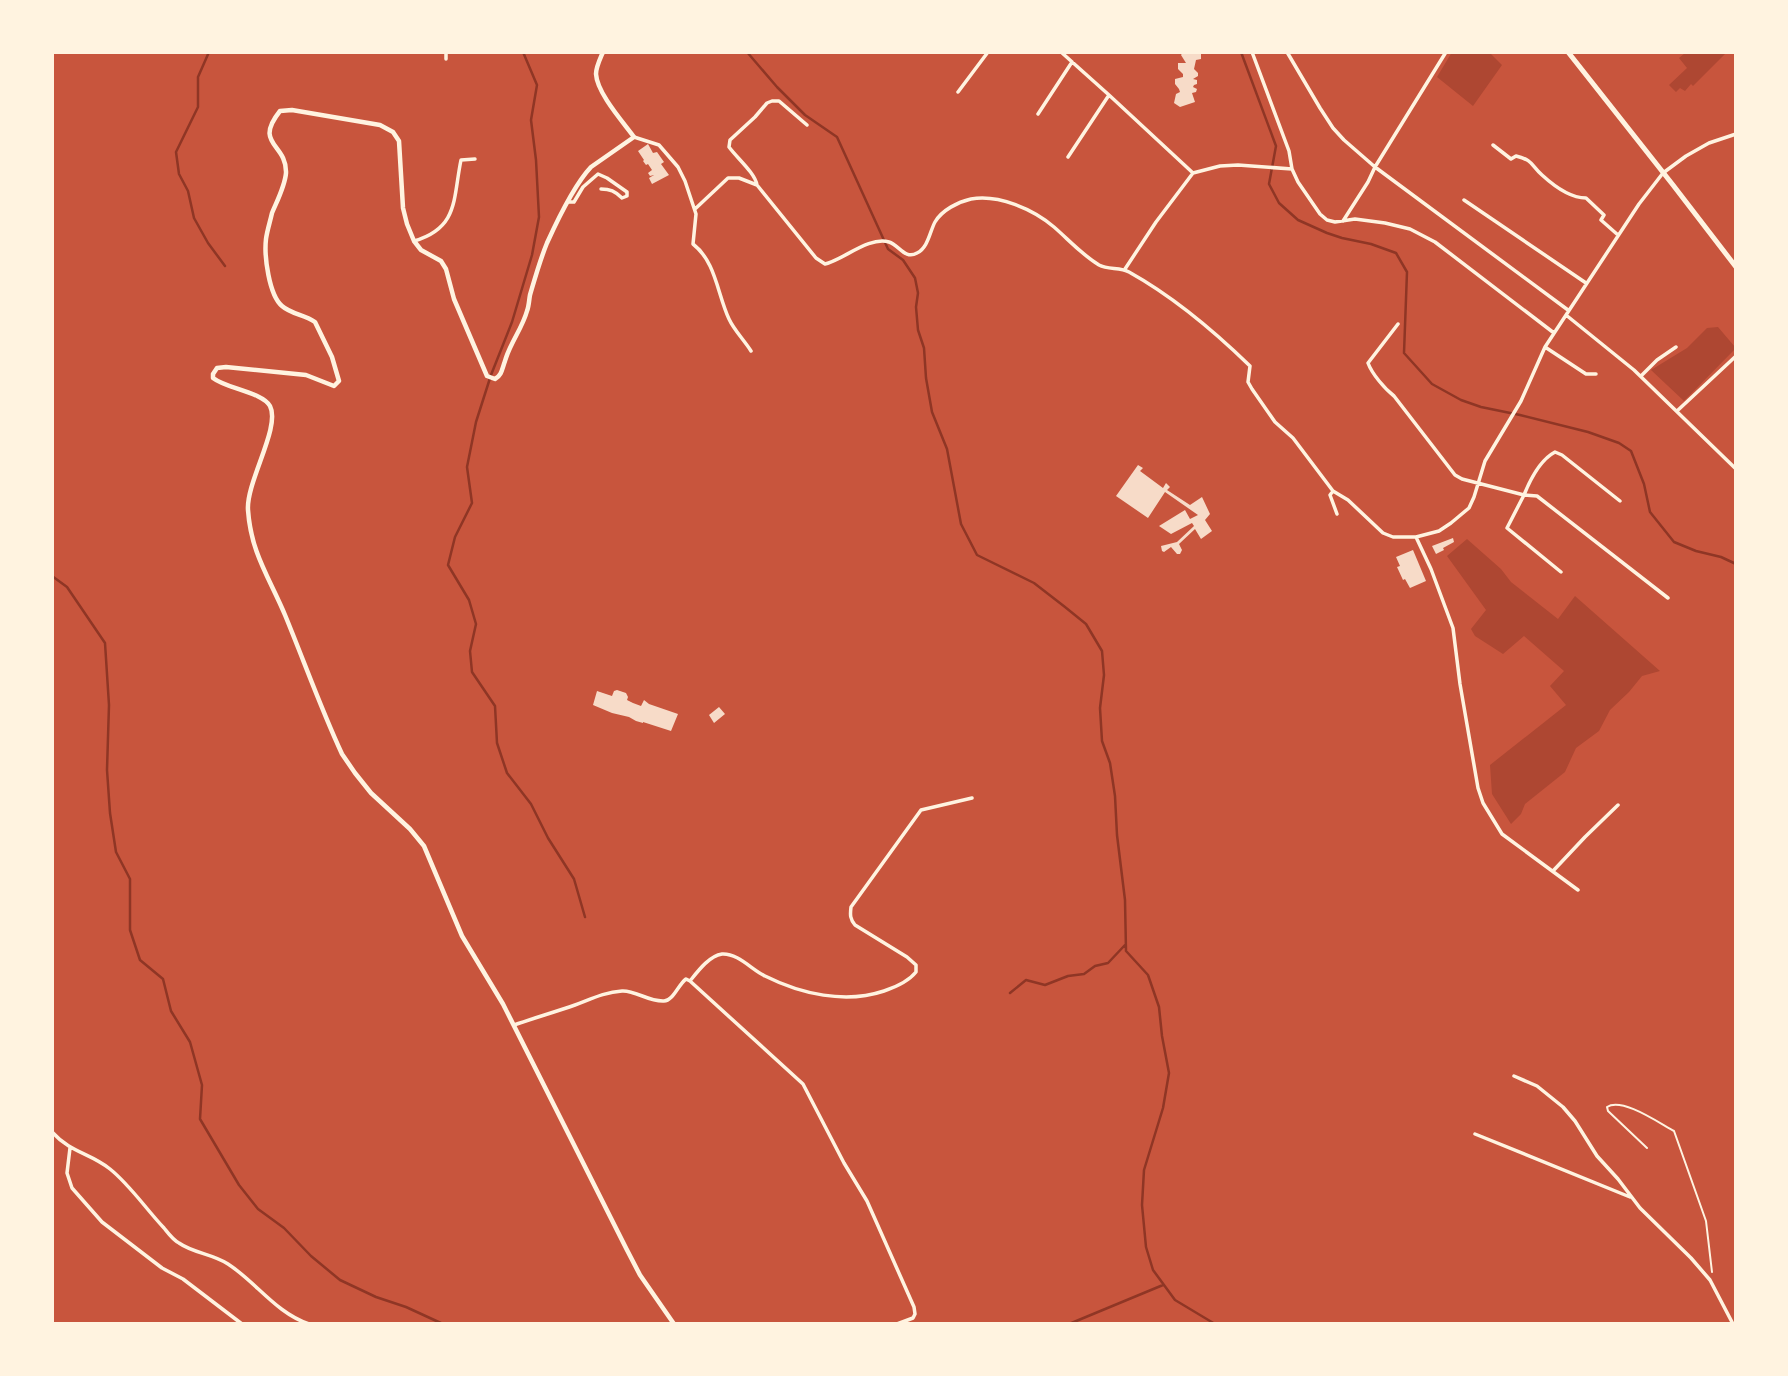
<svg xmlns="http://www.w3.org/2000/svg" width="1788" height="1376" font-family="Literata,serif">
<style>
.green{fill:#ae4732}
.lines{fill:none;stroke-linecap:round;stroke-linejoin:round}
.stream{stroke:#8f3625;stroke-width:2.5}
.building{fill:#f7dbc8}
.path{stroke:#fff3e0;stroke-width:2}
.minor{stroke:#fff3e0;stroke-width:3.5}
.tertiary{stroke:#fff3e0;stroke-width:4.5}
.secondary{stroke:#fff3e0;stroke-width:5}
</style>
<rect width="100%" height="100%" fill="#c8553d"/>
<path class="green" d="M1452,52l38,1 12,12 -29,41 -36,-29z
M1685,53v-1l41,1 -33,33 -2,-2 -6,7 -5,-3 -4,4 -7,-7 18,-17 -8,-10z
M1718,327l17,20v2l-51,52 -33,-31 36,-22 20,-20z
M1467,539l34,30 10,13 47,37 17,-23 85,75 -18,5 -13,16 -19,18 -11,21 -23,17 -11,24 -40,32 -4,10 -10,10 -19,-30 -2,-29 76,-60 -16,-19 14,-15 -40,-35 -21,18 -28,-18 -4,-7 15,-19 -39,-54z"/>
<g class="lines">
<path class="stream" d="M209,52l-11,25v30l-22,45 3,22 9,17 6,27 14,25 17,23
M523,52l14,33 -6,35 5,40 3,57 -7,38 -20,67 -21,53 -15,47 -9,45 5,36 -17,34 -7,28 21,35 7,24 -6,27 2,21 23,34 2,37 10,30 24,31 17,34 26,41 11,38
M747,52l30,35 28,28 32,22 51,112 15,11 12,18 3,15 -2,14 2,23 6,18 2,30 6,34 15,37 14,75 16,31 57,28 31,24 21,17 16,27 2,24 -4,33 2,33 8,22 5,33 2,39 8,65 1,51 22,24 11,32 3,29 7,37 -6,35 -19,62 -2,35 4,42 7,23 22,30 40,24
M1241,52l35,94 -7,38 10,19 19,17 29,13 15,5 29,6 25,9 11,19 -3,81 28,31 29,16 20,7 39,8 68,17 31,11 12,8 13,33 6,28 24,30 22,9 25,6 15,7
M52,576l15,11 38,56 4,62 -2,65 3,43 6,39 14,27v51l10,30 23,19 8,32 19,31 12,43 -2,34 39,66 19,24 26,19 27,28 29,24 36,17 30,10 37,17
M1010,993l16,-13 19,5 23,-9 16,-2 11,-8 13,-3 17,-18
M1069,1324l94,-39"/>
</g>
<path class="building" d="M1183,52l18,2v5l-5,1 -2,9 4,4v3l-5,3 4,1v4l-3,1 -1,2 4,2 -1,3 -4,1 3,9 -15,5 -6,-4 2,-9 4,-2 -1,-3 -4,-5v-5l8,-2v-3l-5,-5v-6h8l-5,-8z
M648,144l5,9 4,-1 7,10 -3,2 8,11 -17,9 -3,-6 5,-3 -4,1 -2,-3 4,-3 -4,-6 -2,1 -3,-4 1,-1 -6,-9z
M1138,465l5,3 -3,3 23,17 3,-5 4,4 -3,3 23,15 12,-8 8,17 -5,6 7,11 -11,8 -6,-10 -16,15 3,6 -2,4h-3l-6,-7 -7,5 -2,-1 -1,-5 16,-4 17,-16 -2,-3 -21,11 -12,-8 26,-16 5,9 8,-4 -33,-23 -17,26 -32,-22z
M1453,538l1,4 -11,6 1,2 -8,4 -4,-8z
M1413,550l13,31 -16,7 -5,-9 -2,1 -6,-13 3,-1 -4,-9z
M617,690l9,3 2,4 -1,3 6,3 8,3 3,-6 5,4 29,10 -7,17 -28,-9v1l-7,-2 -7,-4 -17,-4 -19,-8 4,-14 15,5 2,-5z
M719,707l6,7 -11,9 -5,-8z"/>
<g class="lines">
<path class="path" d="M1647,1148l-39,-37 -1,-4c15,-10 52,16 67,24l32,90 6,51"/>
<path class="minor" d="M446,52v7
M1061,52l48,43 84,78
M1252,52l37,99 3,18 6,13 22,32 7,6 8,2 20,-3 30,4 25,6 25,13 119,91
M1287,52l33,56 13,20 11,12 31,27 193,143
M958,92l30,-40
M1038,114l34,-52
M634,137l25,8 19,22 7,14 11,33 -3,30c23,18 24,49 36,75 5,11 15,21 22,32
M1493,145l18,14 5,-3c17,4 15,9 26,19 12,11 28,23 44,23l18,17 -3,5 17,15
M1068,157l41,-62
M757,185c-2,-12 -20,-27 -28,-38l1,-7 25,-23 12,-14 5,-2h7l28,24
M1464,200l122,83
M569,202h5l9,-15 15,-13 9,4 20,14v4l-5,2c-7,-7 -12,-9 -21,-9
M695,209l33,-31h11l18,7 59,73 9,6c18,-4 44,-28 64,-22 10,3 16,18 28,11 11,-5 13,-22 18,-31 7,-12 23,-20 36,-23 27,-5 62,10 83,28 15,13 27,27 45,38 9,5 21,2 30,7 45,25 84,58 121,94l-2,16 4,7 23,33 18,16 40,53 15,9 35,33 10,4h23l23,-6 12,-8 18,-15 5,-11 11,-36 36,-60 24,-54 94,-143 24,-31 23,-17 23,-13 27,-9
M1343,221l25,-39 7,-15 71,-115
M414,241c45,-13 39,-43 47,-81l14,-1
M1125,269l31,-47 37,-49 27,-7 18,-1 54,4
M1566,315l68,55 102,99
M1398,324l-30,39c4,11 17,26 26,33l61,79 7,4 62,16 -17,33 54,44
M1545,347l41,27h10
M1641,376l16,-16 19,-13
M1677,411l59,-55
M1333,491l-3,4 7,19
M1620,501l-58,-46 -7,-3c-15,8 -25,28 -31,43l13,1 131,102
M1416,537l15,32 22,59 7,56 18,104 5,15 19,31 76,56
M1553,871l32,-34 33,-32
M690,981c8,-10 19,-25 32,-27 16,-1 30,16 43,22 36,18 80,28 119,15 12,-4 24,-9 32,-19v-7l-9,-8 -52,-32c-5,-6 -5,-10 -4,-18l70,-97 51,-12
M514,1025c20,-7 41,-13 61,-20 16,-6 30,-13 47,-14 13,-1 27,11 42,10 9,0 14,-16 22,-22l4,2 113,103 41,79 23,38 47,106 1,7 -2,4 -16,6
M1514,1076l23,10 26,21 12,14 22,35 21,23 22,29 51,50 19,22 23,44
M52,1132c19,21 38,21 58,37 20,16 36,40 54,59 4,5 9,12 15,15 14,10 34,11 49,21 28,18 48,49 81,60
M1475,1134l155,63
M70,1148l-3,25 5,15 30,34 60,46 21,11 59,45"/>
<path class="tertiary" d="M603,52c-3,7 -7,15 -7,22 1,19 27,48 38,63l-43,30c-16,17 -34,54 -44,76 -7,17 -12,35 -17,52 -1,5 -1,11 -3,16 -5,18 -17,32 -22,50 -3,8 -3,14 -10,18l-8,-3 -33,-77 -8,-30 -5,-8 -20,-11 -7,-9 -7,-17 -4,-16 -4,-67 -6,-9 -13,-7 -88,-15 -12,1c-27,34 7,32 6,62 -1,13 -9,28 -14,40 -2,9 -5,18 -6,26 -2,17 3,56 16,67 9,8 23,9 33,16l17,35 7,24 -5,5 -28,-11 -80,-8 -9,1 -4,6v4c14,11 49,14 57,28 11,21 -24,76 -22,104 3,43 21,67 37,105 19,46 36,94 57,139l13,19 16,20 39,36 14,17 38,90 41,68 124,246 13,25 34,49"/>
<path class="secondary" d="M1568,52l105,133 63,82"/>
</g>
<rect width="1788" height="1376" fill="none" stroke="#fff3e0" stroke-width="108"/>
</svg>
